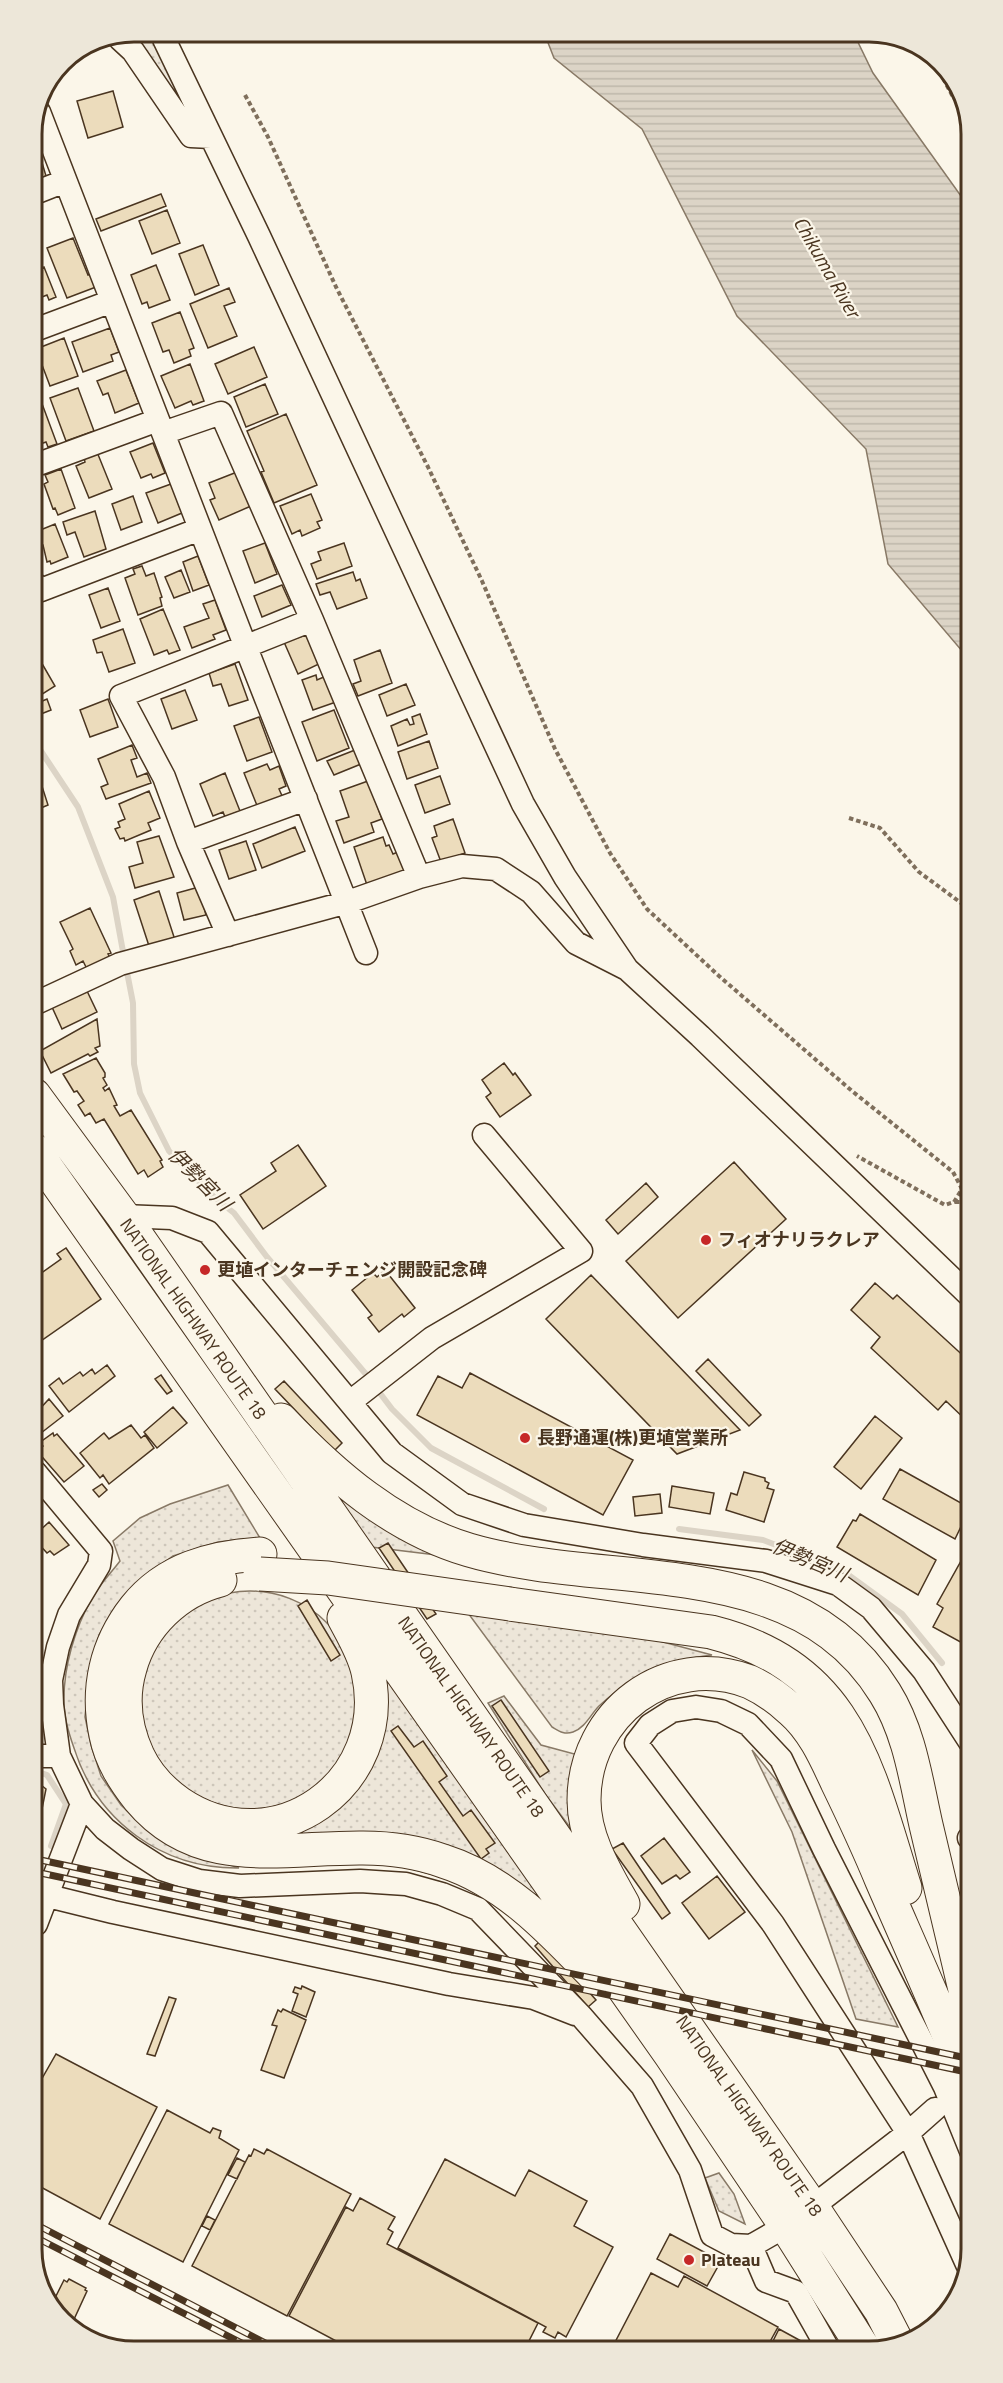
<svg xmlns="http://www.w3.org/2000/svg" width="1003" height="2383" font-family="'Titillium Web','Noto Sans JP',sans-serif">
<style>
.grass{fill:url(#grass-dots);stroke:#887966;stroke-width:1.5}
.water{fill:url(#water-rules);stroke:#887966;stroke-width:1.5}
.lines{fill:none;stroke-linecap:round;stroke-linejoin:round}
.stream{stroke:#dcd4c6;stroke-width:6}
.building{fill:#ecdcbc;stroke:#4a3520;stroke-width:1.5}
.minor-casing{stroke:#4a3520;stroke-width:25}
.highway-casing{stroke:#4a3520;stroke-width:35}
.path{stroke:#7f6f5c;stroke-width:4;stroke-dasharray:4.5 3;stroke-linecap:butt}
.minor{stroke:#fbf6e9;stroke-width:22}
.highway{stroke:#fbf6e9;stroke-width:33}
.rail-casing{stroke:#4a3520;stroke-width:7}
.rail{stroke:#fbf6e9;stroke-width:4.5;stroke-dasharray:14;stroke-linecap:butt}
.highway-bridge-casing{stroke:#4a3520;stroke-width:35;stroke-linecap:butt}
.highway-bridge{stroke:#fbf6e9;stroke-width:33}
.poi-dot{fill:#c62828;stroke:#fbf6e9;stroke-width:2}
.labels{text-anchor:middle;stroke-width:4.5;stroke-linejoin:round;paint-order:stroke}
.poi-label{font-size:18px;font-weight:bold;fill:#4a3520;stroke:#fbf6e9;text-anchor:start}
.street-label{font-size:18px;fill:#4a3520;stroke:#fbf6e9}
.water-label{font-size:20px;font-style:italic;fill:#4a3520;stroke:#fbf6e9}
.rim{fill:none;stroke:#4a3520;stroke-width:3}
</style>
<defs>
<pattern id="grass-dots" width="8" height="8" patternUnits="userSpaceOnUse" patternTransform="scale(1.5)"><rect width="8" height="8" fill="#ede6d9"/><path d="M2 2h.1M6 6h.1" fill="none" stroke="#cdc6ba" stroke-width="1.8" stroke-linecap="round"/></pattern>
<pattern id="water-rules" width="6" height="5" patternUnits="userSpaceOnUse" patternTransform="scale(1.5)"><rect width="6" height="5" fill="#dcd4c6"/><path d="M0 2.5h6" fill="none" stroke="#beb7aa"/></pattern>
</defs>
<rect width="100%" height="100%" fill="#fbf6e9"/>
<path class="grass" d="M128,39h26l43,88z
M327,1483l126,74 -82,-10z
M228,1485l35,58 -20,-4 -25,3 -45,14 -37,27 -21,24 -16,28 -10,43 -4,39 6,28 10,31 20,29 25,24 75,33 18,6c-77,1 -142,-47 -165,-120 -5,-14 -10,-30 -10,-45 -1,-35 11,-75 28,-105 7,-13 19,-25 28,-37l-7,-20 27,-23 30,-14z
M141 1700a109 109 0 1 1 218 0a109 109 0 1 1-218 0Z
M468,1613l180,25 64,17c-50,6 -75,17 -113,51 -8,8 -14,22 -26,26 -9,3 -14,-1 -21,-5z
M374,1659l166,238 -3,6 -254,-69 62,-41z
M504,1696l37,49 41,11 2,90 -39,-52 -57,-91z
M752,1750l25,31 121,246 -42,-8 -64,-187z
M719,2173l15,21 11,30 -26,-13 -14,-33z"/>
<path class="water" d="M853,32l20,41 93,130 2,455 -80,-94 -22,-115 -129,-133 -95,-187 -88,-71 -9,-23z"/>
<g class="lines">
<path class="stream" d="M33,739l45,68 35,90 11,60
M126,967l7,36 1,61 6,29 29,58 46,47 19,15 33,44 103,122
M376,1388l16,21 39,39 113,61
M679,1529l84,11 80,31 59,43 40,49
M36,1771l11,4 19,29 -15,42"/>
</g>
<path class="building" d="M113,91l10,36 -35,11 -11,-37z
M38,149l8,27 -14,5v-30z
M161,194l5,12 -65,25 -5,-12z
M167,210l13,33 -28,11 -13,-33z
M32,238l9,23 -9,4z
M73,238l15,37 3,-1 5,13 -29,11 -20,-50z
M203,245l16,40 -24,10 -16,-41z
M156,265l14,35 -21,8 -2,-6 -5,2 -11,-29z
M44,267l12,30 -7,3 -2,-5 -15,6v-29z
M229,288l6,14 -11,4 13,30 -29,12 -18,-44z
M180,312l14,36 -5,2 2,6 -17,7 -5,-13 -6,2 -11,-29z
M110,328l9,24 -8,3 2,6 -30,11 -11,-30z
M64,338l14,38 -28,10 -14,-37z
M254,347l13,30 -39,17 -13,-30z
M190,364l14,37 -11,4 -2,-4 -16,7 -14,-32z
M126,370l13,33 -24,10 -7,-20 -5,2 -6,-14z
M32,371l9,22 -9,4z
M265,384l13,30 -32,13 -12,-30z
M78,388l16,43 -28,10 -16,-43z
M41,401l16,43 -9,3 -2,-5 -14,5v-42z
M286,414l31,71 -43,18 -13,-31 3,-1 -17,-40z
M153,443l12,30 -12,5 -2,-4 -10,4 -11,-26z
M97,452l15,37 -23,9 -13,-32 9,-4 -1,-4z
M61,469l14,39 -17,7 -3,-7 -2,1 -9,-25 4,-2 -3,-7z
M237,472l14,34 -32,14 -9,-20 5,-2 -6,-15z
M171,484l11,29 -24,10 -12,-30z
M311,494l11,26 -5,2 3,6 -18,8 -2,-6 -8,4 -12,-28z
M133,496l9,26 -21,8 -9,-26z
M95,511l11,38 -22,8 -9,-25 -8,3 -4,-13z
M55,524l13,33 -17,7 -1,-3 -3,1 -4,-17 -8,1 -2,-13z
M265,543l12,31 -22,9 -12,-32z
M344,543l8,23 -35,13 -6,-15 10,-4 -3,-8z
M198,556l11,29 -16,6 -10,-29z
M142,566l4,10 8,-3 8,24 -2,1 2,8 -24,9 -13,-37 10,-4 -2,-5z
M181,570l9,22 -16,6 -9,-21z
M353,572l3,9 4,-2 7,19 -30,11 -7,-17 -10,3 -4,-11z
M282,585l9,20 -29,12 -8,-21z
M108,588l12,33 -19,7 -12,-33z
M215,600l11,30 -13,5 2,4 -23,9 -8,-21 25,-9 -6,-14z
M163,609l17,41 -11,4 -2,-4 -13,5 -14,-36z
M123,629l12,34 -26,9 -7,-20 -5,1 -4,-13z
M306,635l15,28 -23,11 -14,-32z
M33,648l22,38 -22,14z
M380,650l12,33 -34,13 -5,-12 8,-3 -7,-21z
M235,664l13,36 -19,6 -8,-22 -8,2 -4,-13z
M316,675l1,5 9,-4 10,26 -23,8 -11,-30z
M406,684l9,21 -28,11 -8,-21z
M185,690l12,30 -25,9 -11,-30z
M47,699l4,11 -15,6 -3,-11z
M108,699l10,28 -28,10 -10,-27z
M334,710l15,38 -32,13 -15,-39z
M420,714l7,20 -29,12 -7,-20 16,-7 3,6 4,-1 -2,-7z
M259,717l13,35 -25,9 -13,-35z
M429,741l9,27 -31,11 -9,-27z
M132,745l5,13 -6,2 6,17 10,-4 4,10 -45,16 -5,-12 7,-3 -10,-25z
M355,750l6,14 -27,11 -7,-14z
M267,764l3,6 9,-4 7,20 -7,3 4,9 -25,10 -14,-35z
M225,773l15,38 -15,6 -2,-5 -10,4 -13,-32z
M440,776l10,28 -25,9 -10,-28z
M40,780l8,25 -14,6 -1,-28z
M368,781l14,38 -11,4 3,9 -30,11 -8,-22 13,-4 -9,-26z
M149,791l11,27 -12,5 3,7 -26,11 -1,-3 -4,1 -5,-10 5,-2 -2,-5 7,-3 -6,-15z
M453,819l12,34 -24,9 -9,-24 5,-2 -3,-10z
M295,827l10,24 -43,17 -9,-24z
M159,836l15,41 -39,11 -6,-21 14,-4 -6,-21z
M383,837l3,9 3,-1 4,9 5,-2 7,20 -37,16 -14,-41z
M246,841l10,29 -27,9 -10,-29z
M199,887l7,28 -22,5 -7,-27z
M159,891l16,49 -25,9 -16,-49z
M90,908l21,45 -3,1 2,4 -23,11 -4,-8 -7,4 -6,-14 3,-2 -13,-27z
M87,991l10,21 -35,17 -10,-22z
M97,1019l3,27 -5,2 3,4 -8,4 -2,-2 -37,19 -11,-22z
M96,1058l9,15v4l-2,1 4,7 -4,3 2,3 4,-3 8,17 -3,1 6,10 11,-6 31,50 -2,1 3,6 -15,10 -4,-7 -6,4 -34,-55 -8,4 -6,-10 -5,3 -7,-11 6,-4 -7,-10 -3,1 -11,-18z
M504,1063l9,12 2,-2 16,22 -31,22 -14,-20 5,-4 -9,-13z
M298,1145l28,41 -63,43 -23,-34 36,-24 -5,-8z
M734,1162l52,57 -108,99 -52,-57z
M646,1183l12,14 -40,37 -12,-14z
M66,1248l35,51 -66,46 -1,-74 3,-1 3,4 21,-15 -4,-5z
M385,1270l30,38 -11,9 -2,-3 -23,18 -11,-14 4,-3 -20,-25 21,-17 4,4z
M591,1275l149,155 -63,24 -131,-135z
M875,1283l18,16 4,-4 72,66v62l-23,-22 -8,9 -67,-62 9,-11 -29,-27z
M708,1359l53,56 -12,11 -53,-55z
M107,1365l8,11 -46,36 -20,-26 10,-8 4,6 17,-12 3,4 9,-7 3,5z
M470,1373l163,87 -30,55 -186,-100 21,-39 24,12z
M161,1375l11,16 -5,3 -12,-15z
M284,1381l58,62 -8,8 -59,-62z
M49,1399l14,17 -22,17 -6,-8v-11z
M173,1407l14,16 -30,25 -13,-16z
M875,1416l27,22 -41,51 -27,-22z
M131,1425l10,13 4,-3 9,13 -45,36 -6,-9 -3,3 -20,-25 24,-20 5,6z
M53,1433l1,3 3,-2 27,32 -20,16 -27,-31 6,-5 -4,-3z
M900,1469l70,39 -15,31 -72,-40z
M744,1472l21,6v3l4,2 -2,5 7,2 -10,32 -38,-12 5,-17 6,2z
M102,1484l5,6 -8,7 -6,-7z
M672,1486l42,7 -4,21 -41,-7z
M660,1494l2,19 -27,3 -2,-19z
M860,1514l76,46 -18,35 -81,-48 16,-27 3,1z
M49,1522l20,23 -15,10 -4,-4 -3,2 -12,-13v-5z
M388,1543l48,71 -9,5 -48,-71z
M970,1545v94l-4,6 -33,-18 10,-19 -6,-4z
M307,1600l33,55 -9,6 -33,-55z
M501,1700l48,71 -9,6 -48,-71z
M398,1726l16,21 9,-6 24,35 -8,6 24,34 8,-6 24,33 -9,6 3,4 -8,6 -90,-128z
M36,1781l10,8 -7,35 -3,1z
M664,1838l26,34 -10,7 -4,-4 -14,9 -21,-28z
M623,1843l47,70 -8,6 -50,-70z
M717,1876l28,36 -36,27 -27,-36z
M542,1939l54,61 -8,7 -53,-61z
M302,1986l13,6 -9,25 -14,-6 6,-17 -5,-2 2,-5 6,2z
M169,1997l7,2 -21,57 -8,-2z
M283,2009l23,11 -22,58 -23,-8 16,-44 -5,-1 6,-15 3,2z
M56,2054l101,53 -57,112 -63,-34 -1,-96z
M167,2110l43,23 3,-5 8,3 -2,7 20,12 -56,112 -74,-38z
M254,2149l10,5 3,-5 84,45 -64,122 -95,-50 57,-111 2,1z
M237,2158l8,4 -8,17 -9,-4z
M445,2159l70,37 14,-26 58,31 -13,25 39,21 -47,90 -8,-5 -3,6 -12,-6 3,-5 -148,-79z
M360,2198l35,19 -7,12 5,3 -6,12 151,79 -11,22 8,4 -182,1 -64,-34 57,-109 7,4z
M207,2216l8,4 -5,10 -8,-4z
M670,2234l51,27 -14,25 -50,-27z
M651,2273l27,14 6,-11 94,51 -11,20 -155,1z
M69,2279l17,9 -1,2 2,1 -17,37 -20,-28 1,-2 3,2 10,-20 3,2z
M779,2329l33,18h-42z"/>
<g class="lines">
<g class="minor-casing">
<path id="minor" d="M120,39l13,12 58,85 20,1
M164,39l95,197 264,568 42,73 62,92 73,67 269,259
M39,112l206,533 121,308
M32,194l33,-13
M32,331l80,-30
M163,433l58,-20 91,207 107,257
M33,466l125,-46
M33,582l8,8 159,-61
M188,842l118,-43
M228,935l-40,-93 -24,-65 -43,-81 191,-76
M34,1004l86,-40 228,-62 71,-25 43,-11 34,3 35,23 45,51 51,26
M123,1216l49,2 36,14 184,221 70,51 62,21 119,20 123,16 72,23 33,24 53,63 46,71
M350,1402l82,-64 149,-87 -97,-116
M35,1472l66,79 -2,14 -30,50 -11,32 -7,33 1,25 7,51 23,48 23,25 26,20 31,20 37,12 41,5 120,-5 46,3 36,10 36,15 104,108 60,69 48,84 22,65 19,10 20,1 35,-20 26,-19 96,-74 27,-24
M36,1756h23
M969,1838h1
M36,1893l77,19 336,72 85,14 41,16
M36,1924l46,-120
M751,2246l15,35 30,11 31,55
M967,2264l-59,-131 -135,-209 -137,-181 14,-18 22,-14 24,-4 25,4 27,13 33,35 43,90 121,238 26,64"/>
</g>
<g class="highway-casing">
<path id="highway" d="M34,1095l89,121 689,991 69,104 18,35
M34,1150l636,904 116,172 76,120
M281,1420c52,55 113,108 188,130 140,41 328,-1 416,143 25,40 31,88 41,132 15,64 30,127 45,190
M260,1554c-48,3 -94,15 -125,54 -29,37 -39,81 -29,127 5,25 18,45 33,64 60,72 144,48 224,49 27,0 55,4 80,13 63,20 109,70 153,116
M220,1580c-43,11 -78,45 -90,88 -9,30 -5,60 8,88 9,19 24,35 41,47 96,65 214,-20 189,-131 -4,-19 -15,-37 -24,-54
M510,1604l201,28c139,35 156,135 194,256
M623,1904c-18,-32 -39,-66 -39,-104 0,-86 83,-150 166,-118 15,7 29,17 41,28 22,19 34,46 46,72 16,33 31,65 45,99 30,69 61,138 89,208"/>
</g>
<path class="path" d="M929,52l23,43 14,19
M245,95l23,42 68,150 92,180 54,114 73,168 55,104 37,56 72,67 133,115 101,81 9,17 -8,13 -9,3 -88,-49
M849,818l31,10 39,44 49,36
M955,1202h14"/>
<use href="#minor" class="minor"/>
<use href="#highway" class="highway"/>
<g class="rail-casing">
<path id="rail" d="M36,1859l935,200
M36,1872l935,201
M37,2225l242,125
M37,2238l218,112"/>
</g>
<use href="#rail" class="rail"/>
<g class="highway-bridge-casing">
<path id="highway-bridge" d="M260,1574l68,4 182,26"/>
</g>
<use href="#highway-bridge" class="highway-bridge"/>
</g>
<g class="poi-dot">
<circle cx="706" cy="1240" r="6"/>
<circle cx="205" cy="1270" r="6"/>
<circle cx="525" cy="1438" r="6"/>
<circle cx="689" cy="2260" r="6"/>
</g>
<g class="labels">
<g class="poi-label">
<text x="718" y="1246">フィオナリラクレア</text>
<text x="217" y="1276">更埴インターチェンジ開設記念碑</text>
<text x="537" y="1444">長野通運(株)更埴営業所</text>
<text x="701" y="2266">Plateau</text>
</g>
<g class="street-label">
<text transform="translate(193 1319) rotate(55)" y="6">NATIONAL HIGHWAY ROUTE 18</text>
<text transform="translate(471 1717) rotate(55)" y="6">NATIONAL HIGHWAY ROUTE 18</text>
<text transform="translate(749 2116) rotate(55)" y="6">NATIONAL HIGHWAY ROUTE 18</text>
</g>
<g class="water-label">
<text transform="translate(827 267) rotate(60)" y="7">Chikuma River</text>
<text transform="translate(200 1179) rotate(45)" y="7">伊勢宮川</text>
<text transform="translate(810 1560) rotate(23)" y="7">伊勢宮川</text>
</g>
</g>
<path d="M0 0H1003V2383H0ZM134 42H869A92 92 0 0 1 961 134V2249A92 92 0 0 1 869 2341H134A92 92 0 0 1 42 2249V134A92 92 0 0 1 134 42Z" fill="#ede7d9" fill-rule="evenodd"/>
<path class="rim" d="M134 42H869A92 92 0 0 1 961 134V2249A92 92 0 0 1 869 2341H134A92 92 0 0 1 42 2249V134A92 92 0 0 1 134 42Z"/>
</svg>
